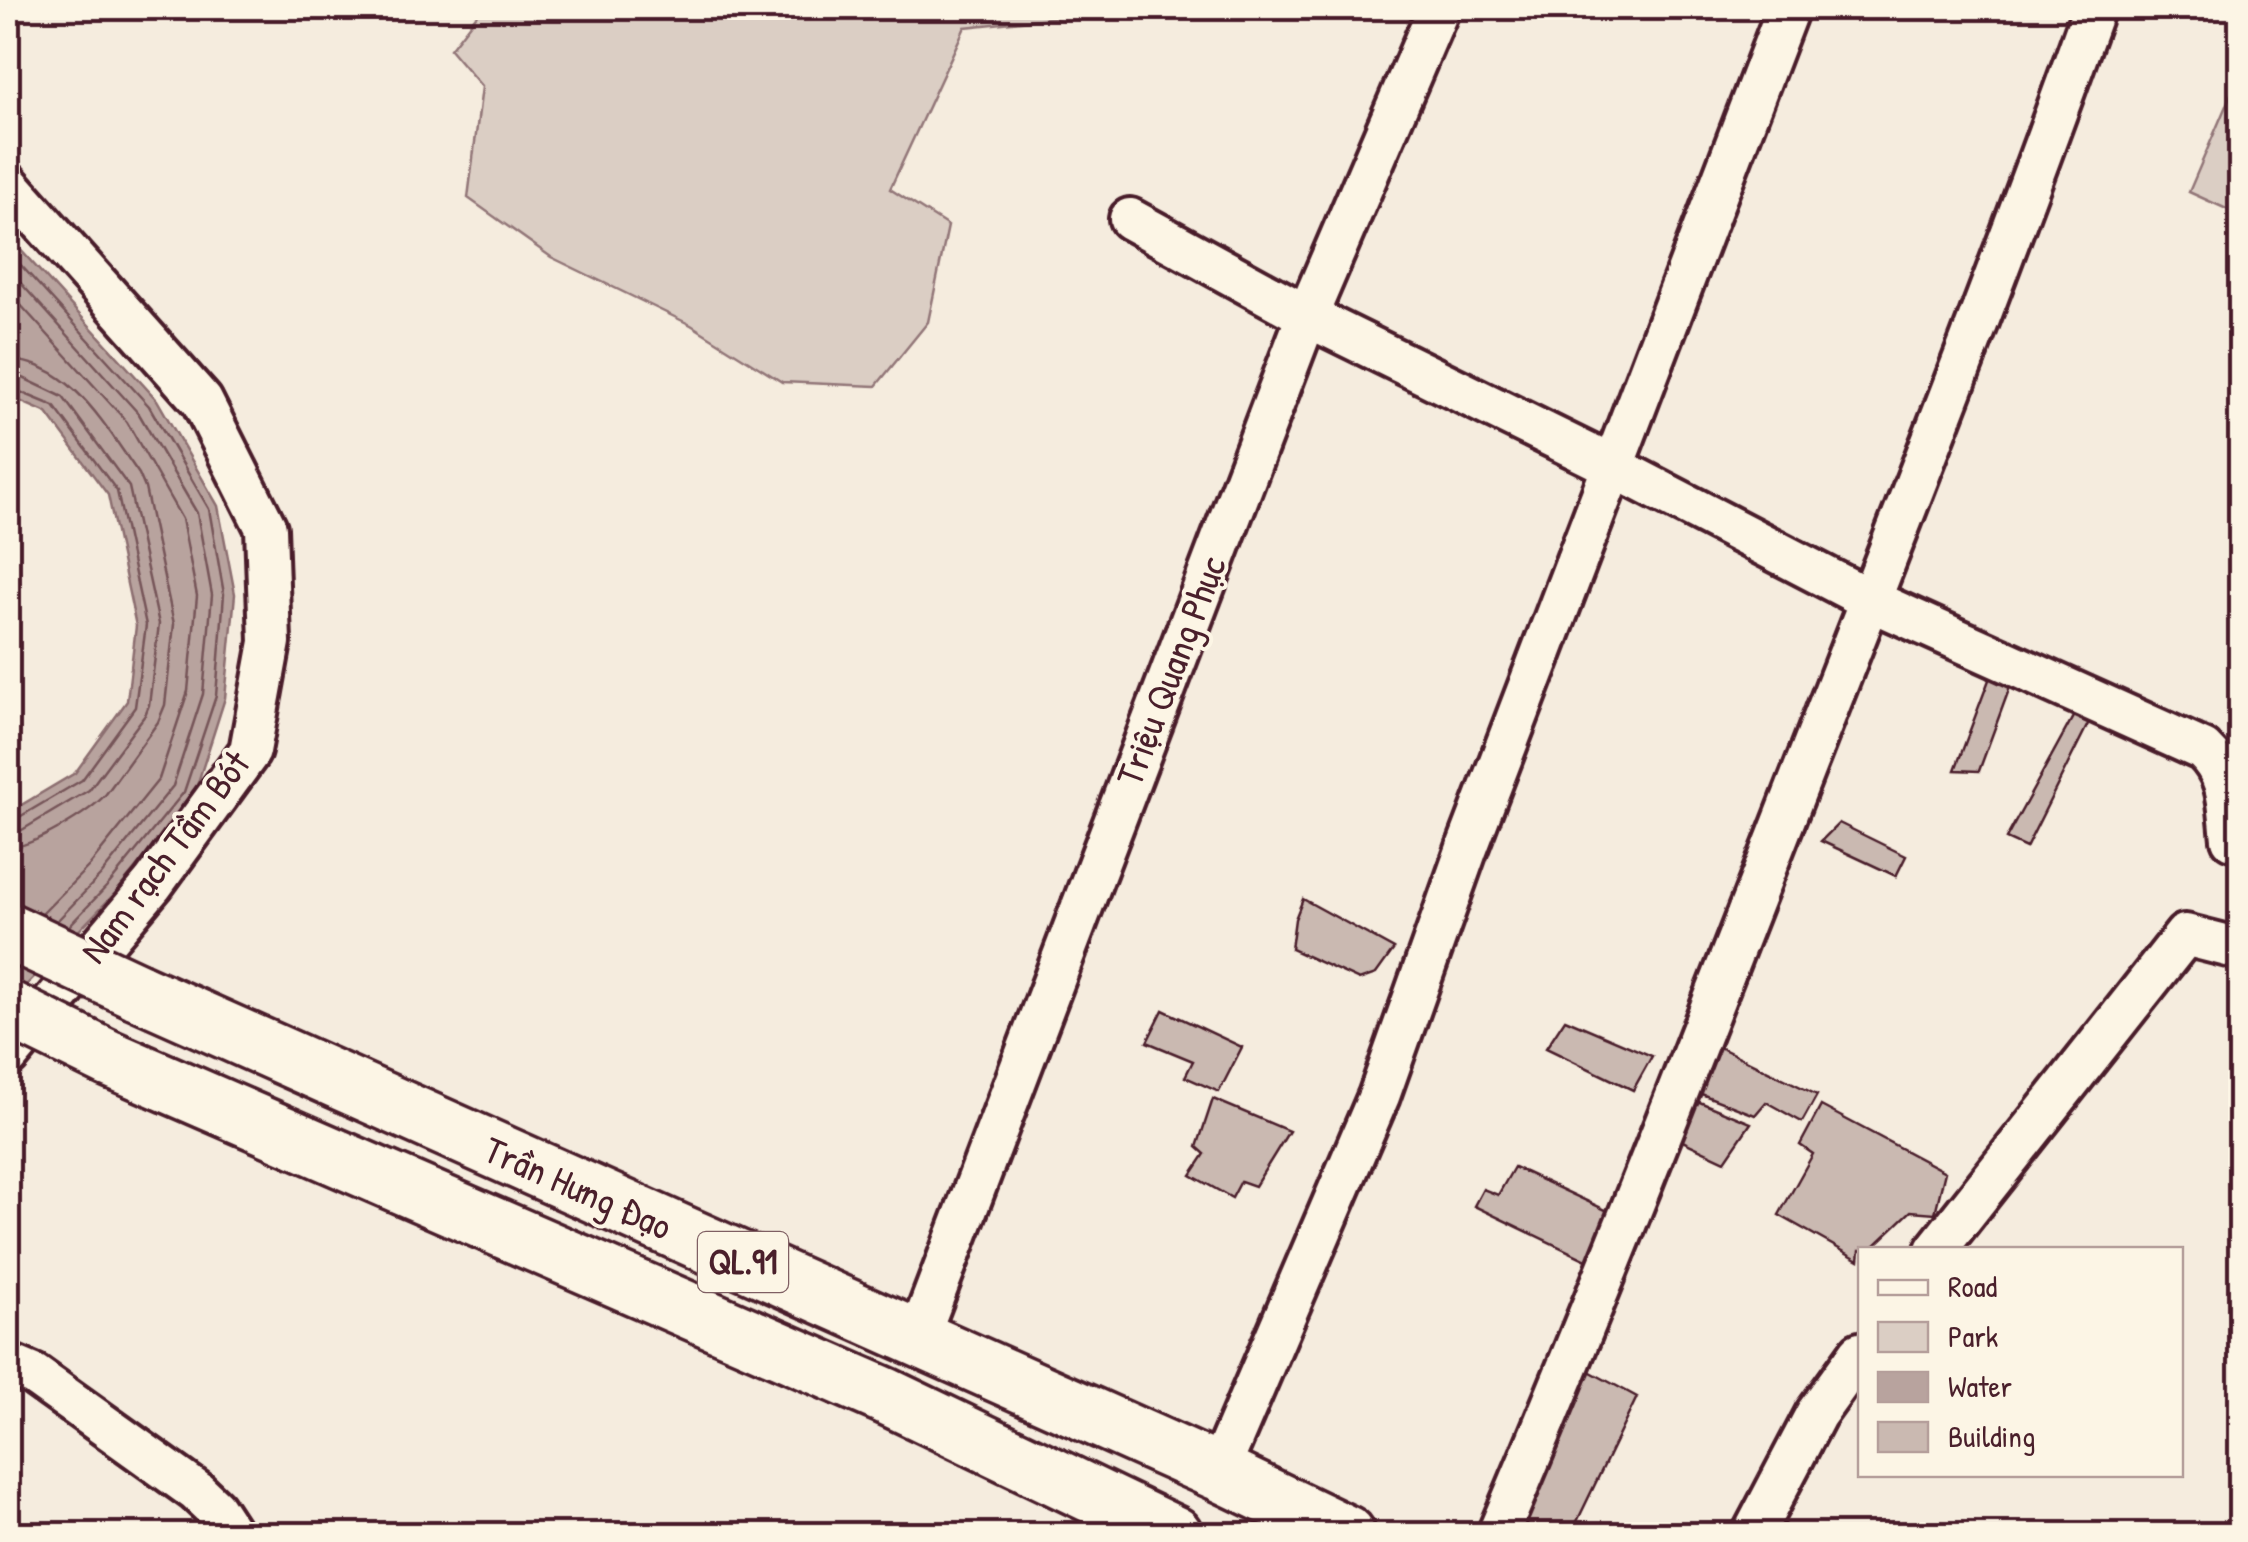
<svg xmlns="http://www.w3.org/2000/svg" width="2248" height="1542" font-family="'Patrick Hand',sans-serif">
<style>
.green{fill:#dbcec4;stroke:#927678;stroke-width:2.5}
.water{fill:#b8a39e;stroke:#8c6e70;stroke-width:2.5}
.lines{fill:none;stroke-linecap:round;stroke-linejoin:round}
.shore{stroke:#765459;stroke-width:2.5}
.building{fill:#cab9b1;stroke:#4a1f2b;stroke-width:2.5}
.street-casing{stroke:#4a1f2b;stroke-width:48}
.highway-casing{stroke:#4a1f2b;stroke-width:62}
.street{stroke:#fcf5e5;stroke-width:40}
.highway{stroke:#fcf5e5;stroke-width:55}
.highway-bridge-casing{stroke:#4a1f2b;stroke-width:62;stroke-linecap:butt}
.highway-bridge{stroke:#fcf5e5;stroke-width:55}
.labels{text-anchor:middle;stroke-width:8;stroke-linejoin:round;paint-order:stroke}
.shield{fill:#fcf5e5;stroke:#7f5f63;stroke-width:2.5}
.shield-label{font-size:35px;font-weight:bold;fill:#4a1f2b}
.street-label{font-size:38px;fill:#4a1f2b;stroke:#fcf5e5}
</style>
<rect width="100%" height="100%" fill="#f5ecde"/>
<filter id="ink" filterUnits="userSpaceOnUse"><feTurbulence type="fractalNoise" baseFrequency=".01" numOctaves="2"/><feDisplacementMap in="SourceGraphic" scale="20" xChannelSelector="R" yChannelSelector="G"/><feConvolveMatrix kernelMatrix="1 2 1 2 8 2 1 2 1" color-interpolation-filters="sRGB"/></filter>
<g filter="url(#ink)">
<path class="green" d="M482,8h602l-25,9 -94,10 -75,162 58,37 -20,96 -52,64 -94,-4 -91,-57 -140,-68 -83,-59 14,-111 -32,-38z
M2240,73v142l-51,-23z"/>
<path class="water" d="M8,236l149,164 61,106 17,88 -10,104 -32,100 -76,93 -109,113v-191l67,-40 52,-72 9,-75 -28,-131 -61,-82 -39,-17z"/>
<g class="lines">
<path class="shore" d="M8,251l141,155 60,103 15,85 -8,102 -32,96 -75,92 -40,42
M8,269l131,145 58,99 15,82 -9,99 -30,92 -73,90 -43,45
M8,291l119,131 55,97 15,77 -9,95 -29,88 -70,87 -47,48
M8,360c64,2 98,68 131,114l6,14 29,136 -9,81 -7,17 -52,72c-17,19 -74,53 -98,54
M8,375l11,1 44,21 66,90 30,137 -10,81 -4,10 -56,75 -67,40 -14,3
M8,387l46,19 63,85 29,134 -11,82 -53,73 -66,39 -8,2"/>
</g>
<path class="building" d="M1993,669l21,7 -35,95 -24,-1z
M2074,715l15,7 -63,126 -20,-9z
M1839,823l67,33 -10,20 -75,-35z
M1303,899l91,50 -18,25 -17,6 -68,-31 4,-30z
M1163,1010l79,37 -23,45 -34,-15 8,-16 -46,-19z
M1565,1019l87,37 -19,34 -87,-42z
M1711,1043l106,52 -15,27 -36,-20 -11,13 -64,-25z
M1685,1096l66,27 -26,38 -60,-28z
M1213,1099l76,32 -34,55 -14,-5 -9,17 -41,-23 14,-21 -8,-7z
M1821,1106l124,66 -10,41 -24,-2 -41,39h-10l-1,10 -80,-45 34,-61 -13,-9z
M1514,1167l109,51 -24,48 -125,-60 9,-17 15,6z
M1578,1365l59,32 -66,137h-66z"/>
<g class="lines">
<g class="street-casing">
<path id="street" d="M8,184l194,217 64,127 4,114 -20,109 -97,133 -145,172
M1130,219l177,97 305,150 258,134 333,150c27,25 25,54 29,89
M1936,1250l249,-315 55,14
M917,1340l390,-1024 132,-308
M8,1364l26,11 162,116 18,17 17,26
M1218,1472l161,-376 88,-248 321,-840
M1498,1534c106,-250 204,-503 303,-757 100,-256 201,-511 293,-769
M1753,1534l63,-120 44,-61"/>
</g>
<g class="highway-casing">
<path id="highway" d="M137,991l1081,481 129,62
M108,1058l778,338 288,138"/>
</g>
<use href="#street" class="street"/>
<use href="#highway" class="highway"/>
<g class="highway-bridge-casing">
<path id="highway-bridge" d="M8,931l129,60
M8,1009l100,49"/>
</g>
<use href="#highway-bridge" class="highway-bridge"/>
</g>
</g>
<g class="labels">
<rect class="shield" x="698" y="1232" width="90" height="60" rx="8"/>
<g class="shield-label">
<text x="743" y="1274">QL.91</text>
</g>
<g class="street-label">
<text transform="translate(1171 671) rotate(-69)" y="13">Triệu Quang Phục</text>
<text transform="translate(165 857) rotate(-53)" y="13">Nam rạch Tầm Bót</text>
<text transform="translate(578 1188) rotate(24)" y="13">Trần Hưng Đạo</text>
</g>
</g>
<rect width="2248" height="1542" fill="none" stroke="#fcf5e5" stroke-width="40"/>
<rect x="20" y="20" width="2208" height="1502" fill="none" stroke="#4a1f2b" stroke-width="4" filter="url(#ink)"/>
<rect x="1858" y="1247" width="325" height="230" fill="#fcf5e5" stroke="#b59f9b" stroke-width="2.5"/>
<rect x="1878" y="1280" width="50" height="15" fill="#fcf5e5" stroke="#b59f9b" stroke-width="2.5"/>
<text x="1948" y="1297" font-size="30" fill="#4a1f2b">Road</text>
<rect x="1878" y="1322" width="50" height="30" fill="#dbcec4" stroke="#b59f9b" stroke-width="2.5"/>
<text x="1948" y="1347" font-size="30" fill="#4a1f2b">Park</text>
<rect x="1878" y="1372" width="50" height="30" fill="#b8a39e" stroke="#b59f9b" stroke-width="2.5"/>
<text x="1948" y="1397" font-size="30" fill="#4a1f2b">Water</text>
<rect x="1878" y="1422" width="50" height="30" fill="#cab9b1" stroke="#b59f9b" stroke-width="2.5"/>
<text x="1948" y="1447" font-size="30" fill="#4a1f2b">Building</text>
</svg>
